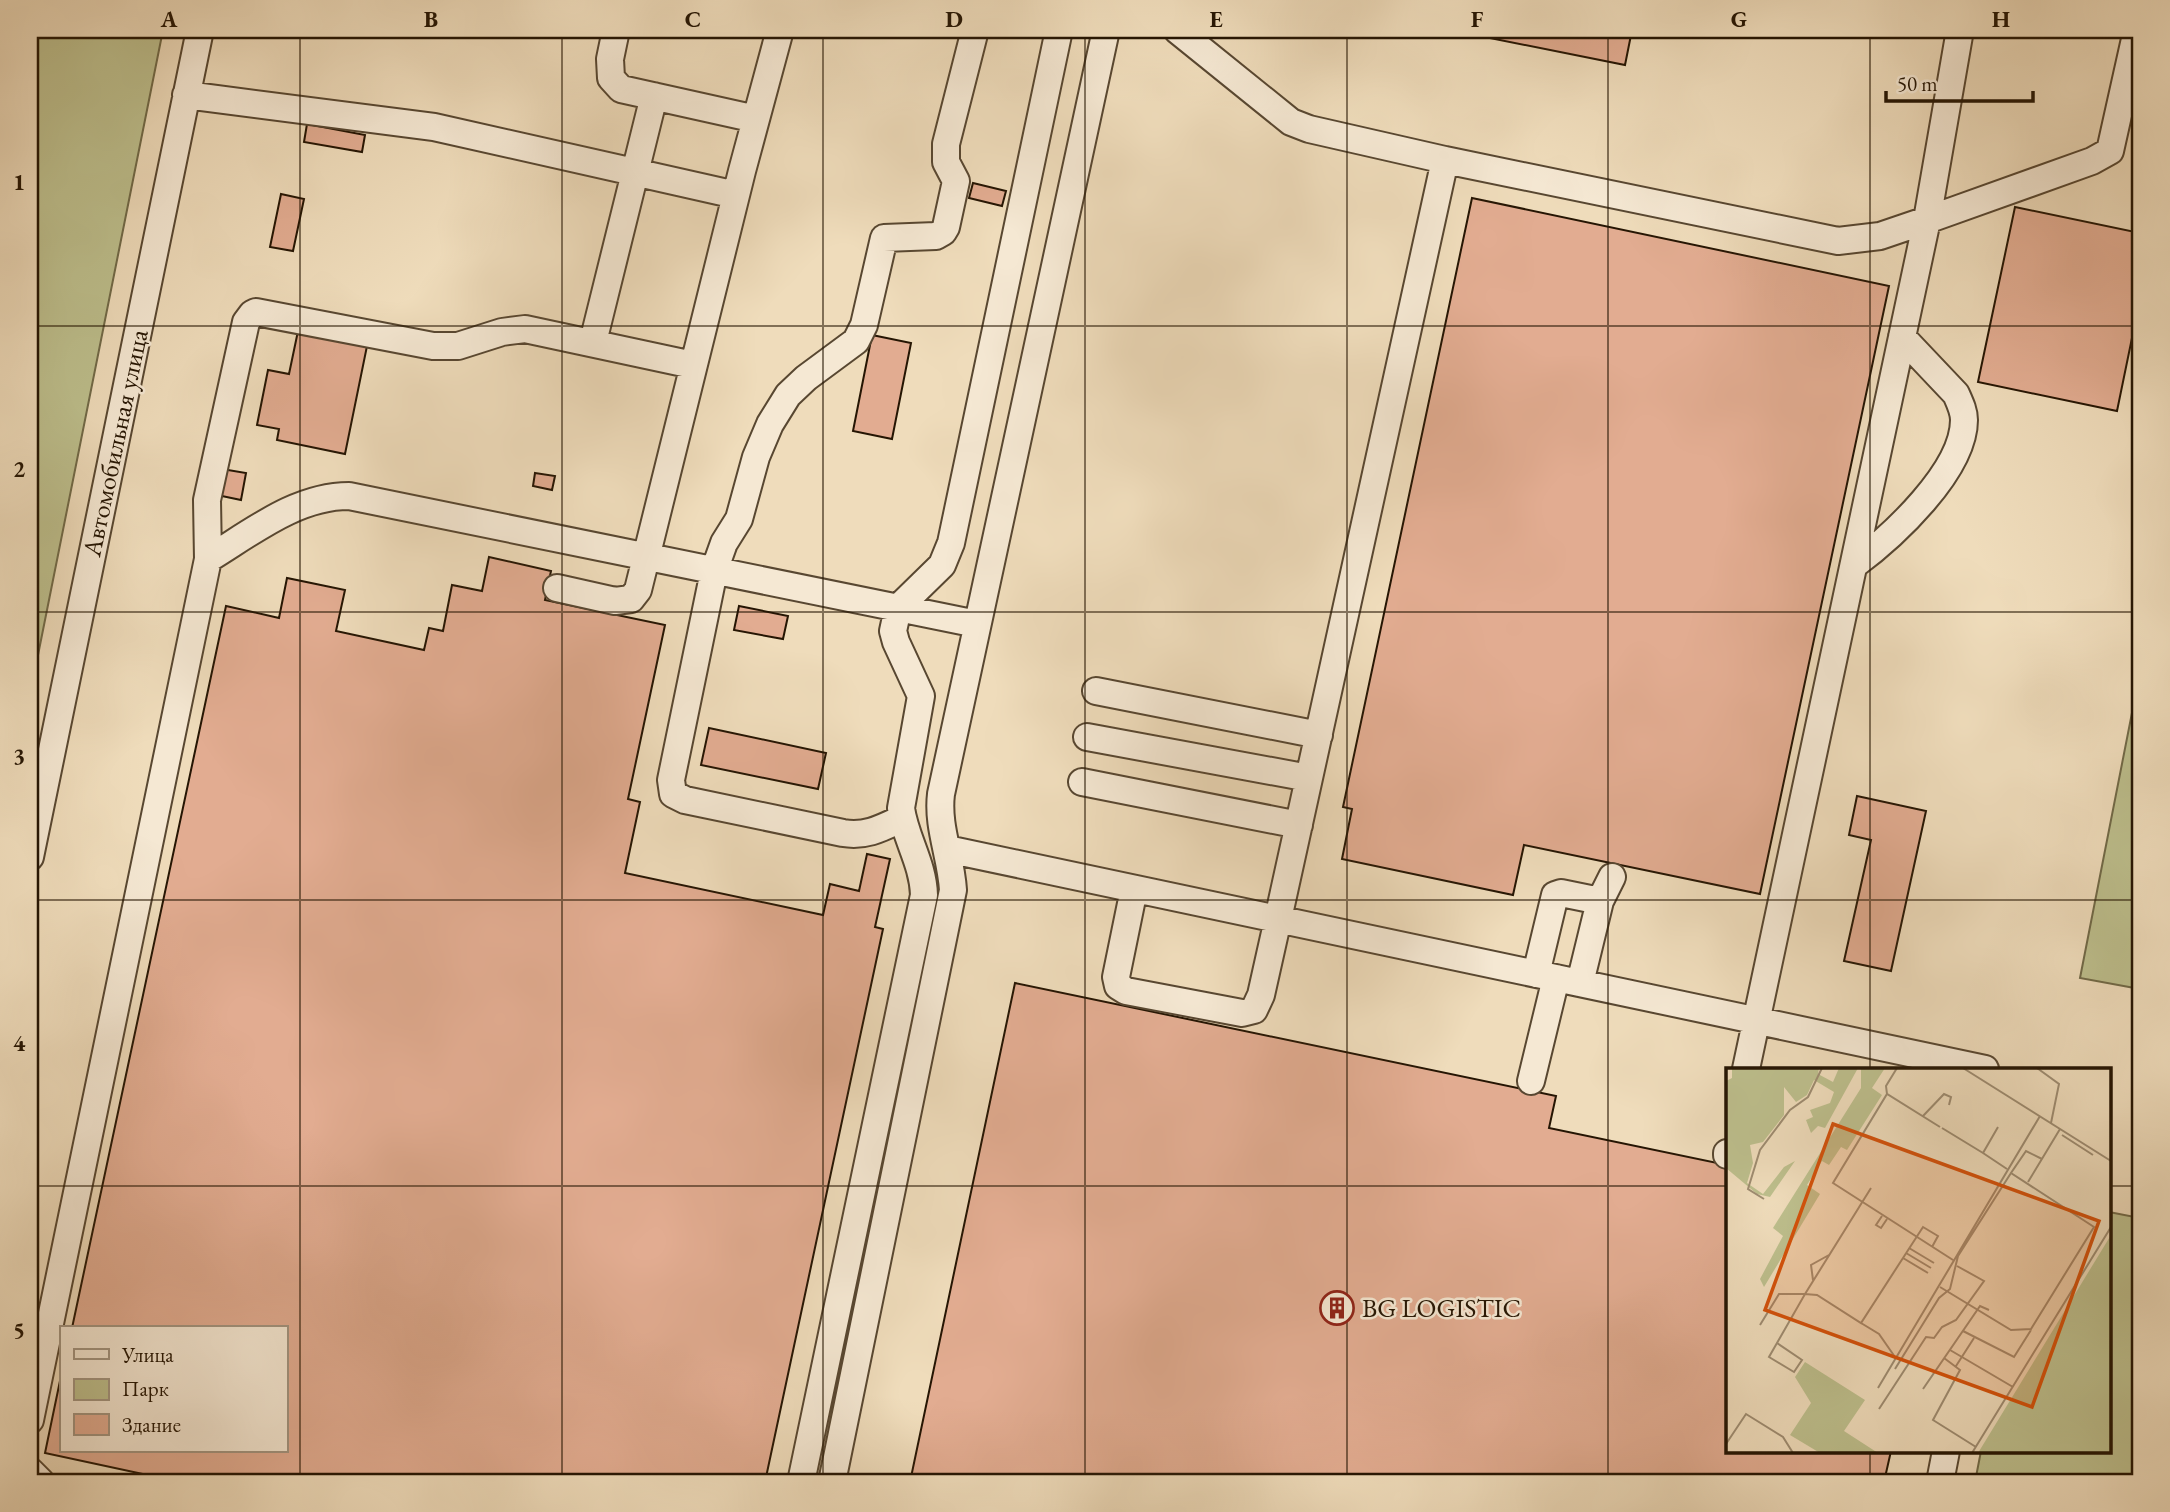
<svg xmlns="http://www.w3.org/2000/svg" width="2170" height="1512" font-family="'EB Garamond',serif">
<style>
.green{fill:#bdbf8d;stroke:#716a48;stroke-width:2}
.building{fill:#e2ac91;stroke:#251503;stroke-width:2}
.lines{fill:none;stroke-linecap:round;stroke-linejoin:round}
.minor-casing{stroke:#584731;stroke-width:30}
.minor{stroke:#f5e8d3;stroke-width:26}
.grid{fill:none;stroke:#251503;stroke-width:2;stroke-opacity:0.55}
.labels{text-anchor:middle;stroke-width:5;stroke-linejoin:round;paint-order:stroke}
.street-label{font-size:26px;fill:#251503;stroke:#f5e8d3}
.poi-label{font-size:26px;fill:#251503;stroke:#f5e8d3;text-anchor:start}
.inset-road{fill:none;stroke:#9e8c71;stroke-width:2}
.view{fill:#d4520b;fill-opacity:0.15;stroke:#d4520b;stroke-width:3.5}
.inset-edge{fill:none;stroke:#251503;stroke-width:3.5}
.neatline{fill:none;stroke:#251503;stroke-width:2.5}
.grid-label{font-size:23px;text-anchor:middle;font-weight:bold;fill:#251503}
</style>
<rect width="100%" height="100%" fill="#efdcbb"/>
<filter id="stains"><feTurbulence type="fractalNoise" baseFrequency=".00286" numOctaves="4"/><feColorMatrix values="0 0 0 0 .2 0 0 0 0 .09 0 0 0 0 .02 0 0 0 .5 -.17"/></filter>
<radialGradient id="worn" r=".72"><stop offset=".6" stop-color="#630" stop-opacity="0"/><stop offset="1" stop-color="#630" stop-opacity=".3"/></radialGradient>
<path class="green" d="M30,30h133l-133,665z
M2140,672v317l-60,-11z
M2109,1212l31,6v264h-165l6,-31h128z"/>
<path class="building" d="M1450,30h182l-7,35z
M307,124l58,11 -3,17 -58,-10z
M973,183l33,8 -4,15 -33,-8z
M281,194l23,5 -11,52 -23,-4z
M1472,198l417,88 -129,608 -236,-49 -11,50 -171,-36 10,-50 -9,-2z
M2015,207l125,26v66l-23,112 -139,-29z
M298,331l69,15 -22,108 -68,-14 2,-11 -22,-4 11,-55 21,4z
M872,335l39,8 -19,96 -39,-8z
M222,469l24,4 -5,27 -24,-5z
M535,473l20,3 -3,14 -19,-4z
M489,557l62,14 -6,29 120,25 -37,174 12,3 -15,71 198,42 7,-31 29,7 8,-37 23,5 -15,68 8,2 -118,553h-585l-135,-29 16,-77v75h224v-123h-213l154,-722 53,12 8,-40 58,12 -9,41 88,19 5,-22 14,3 9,-46 30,6z
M739,606l49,10 -5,23 -49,-9z
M709,728l117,25 -8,36 -117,-24z
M1857,796l69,15 -35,160 -47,-10 27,-121 -22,-5z
M1015,983l541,113 -7,32 178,37v286h164l-7,31h-974z"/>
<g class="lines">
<g class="minor-casing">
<path id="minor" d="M616,30l-6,29 1,19 10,11 135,30
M1177,30l114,92 18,7 136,31
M186,95l248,32 302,68
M593,342l61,-246
M208,559l-1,-59 39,-178 6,-8 4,-2 177,34h25l44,-14 23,-3 168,36
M1854,565c38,-28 110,-94 110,-145 0,-9 -4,-17 -8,-26l-54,-57
M557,588l58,13 16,-2 7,-9 104,-419 38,-141
M1096,691l223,44
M1087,737l222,41
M1082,782l217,43
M903,818c-21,10 -37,19 -60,15l-158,-33 -12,-6 -2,-14 43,-209 10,-28 15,-24 17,-62 14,-33 18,-29 18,-17 50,-37 8,-16 20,-87 52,-2 7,-4 3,-5 10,-46 -10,-19v-18l29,-114
M947,849l1038,220
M30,857l170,-827
M1134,889l-18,88 2,9 8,5 116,22 12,-3 7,-15 17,-76 167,-759 393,81 42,-5 47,-16 33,-190
M1600,901l12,-24
M1536,974l19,-79 6,-2 39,8 -20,82
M1746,1069l181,-849 165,-59 18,-10 27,-121
M1531,1081l25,-103
M1727,1155v-2
M30,1420l178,-861c43,-26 88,-63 141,-63l628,128
M30,1471l11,11
M801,1482l123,-587c-1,-32 -19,-57 -23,-87l20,-112 -25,-54 -3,-11 5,-23 44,-43 9,-22 108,-513
M832,1482l121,-592c-2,-34 -16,-63 -12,-96l165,-764
M1940,1482l6,-31"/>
</g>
<use href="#minor" class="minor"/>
</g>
<path class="grid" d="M300,30v1452M562,30v1452M823,30v1452M1085,30v1452M1347,30v1452M1608,30v1452M1870,30v1039M30,326h2110M30,612h2110M30,900h2110M30,1186h1697M2109,1186h31M1870,1451v31"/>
<defs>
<g id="building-ring" transform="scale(1.75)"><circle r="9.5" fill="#f5e8d3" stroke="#8f2418" stroke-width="1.5"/><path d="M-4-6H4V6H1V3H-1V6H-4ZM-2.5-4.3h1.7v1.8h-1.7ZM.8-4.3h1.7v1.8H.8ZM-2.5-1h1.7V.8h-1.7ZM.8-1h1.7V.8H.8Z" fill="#8f2418"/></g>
</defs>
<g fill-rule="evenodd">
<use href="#building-ring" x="1337" y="1308"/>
</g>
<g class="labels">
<g class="street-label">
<text transform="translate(115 443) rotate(-78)" y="9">Автомобильная улица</text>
</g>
<g class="poi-label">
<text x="1362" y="1317">BG LOGISTIC</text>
</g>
</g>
<g transform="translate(1726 1068)">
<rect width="385" height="385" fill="#efdcbb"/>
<path d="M6,0h87l-1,6 15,8 6,-14h19l-33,60 -7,-2 -7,7 -5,-13 7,-3 -3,-7 20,-7 4,-11 -20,-12 -7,15 -11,7 -12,-15v28l-21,27 -13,3 3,18 -6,20 16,11 21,-27 11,-6 -25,36 -13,-3 -31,-26v-87l6,-3zM135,0h24l-13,20 10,7 -35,55 -6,-3 -12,18 -7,-4 -15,24 13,9 -56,93 -4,-8 23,-43 -10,-8 88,-140zM385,167v218h-133zM79,294l60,38 -21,31 34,22h-58l-30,-18 21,-32 -16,-26z" fill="#bdbf8d"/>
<path class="inset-road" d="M237,0l148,93M311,0l22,16 -8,39M161,26l-1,-8 11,-18M197,48l21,-22 7,3 -2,8M214,59l-53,-33 -54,89 120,77M272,59l-15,26 24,16M216,60l41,25M336,67l31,20M302,114l32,-53M38,131l-16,-10 12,-39 30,-40 18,-13 14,-29M156,148l-6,9 5,3 6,-9M183,180l25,15M180,185l25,15M177,190l25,15M87,212l-2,-15 18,-10M214,219l71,43 20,-1 63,-102 -83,-54 15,-22 16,8M135,255l18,11 16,23M34,257l19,-31h26l66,-106M237,263l51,26 17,-27M51,275l25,17 -8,12 -25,-15 36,-63 12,1 44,28 62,-96 15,9 -6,11M224,282l63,37M218,290l16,12 -27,50 43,27M230,298l18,-28M169,301l44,-71 11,-9 8,-33 53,-83M152,320l162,-272M197,321l57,-83 9,4M153,341l47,-72 8,1 8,-11 14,-7 28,-39 -27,-15M0,376l20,-30 37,23 10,16M246,385l139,-226"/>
<path class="view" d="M107,56l266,97 -67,186 -267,-97z"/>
<rect width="385" height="385" class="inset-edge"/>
</g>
<rect width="2170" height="1512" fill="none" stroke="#efdcbb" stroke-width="77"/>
<rect x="60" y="1326" width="228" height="126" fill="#f5e8d3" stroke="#a29480" stroke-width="2"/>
<rect x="74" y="1349" width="35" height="10" fill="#f5e8d3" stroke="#a29480" stroke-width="2"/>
<text x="122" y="1362" font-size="21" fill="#251503">Улица</text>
<rect x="74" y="1379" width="35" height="21" fill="#bdbf8d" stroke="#a29480" stroke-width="2"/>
<text x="122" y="1396" font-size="21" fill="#251503">Парк</text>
<rect x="74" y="1414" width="35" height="21" fill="#e2ac91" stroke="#a29480" stroke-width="2"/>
<text x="122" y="1432" font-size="21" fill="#251503">Здание</text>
<path d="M1886 91v10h147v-10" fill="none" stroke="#251503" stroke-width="3.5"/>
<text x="1897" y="91" font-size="21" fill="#251503" stroke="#f5e8d3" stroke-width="5" paint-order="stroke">50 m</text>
<rect x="38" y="38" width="2094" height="1436" class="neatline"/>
<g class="grid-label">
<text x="169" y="27">A</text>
<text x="431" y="27">B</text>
<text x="693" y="27">C</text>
<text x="954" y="27">D</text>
<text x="1216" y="27">E</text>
<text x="1477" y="27">F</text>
<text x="1739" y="27">G</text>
<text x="2001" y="27">H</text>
<text x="19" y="190">1</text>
<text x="19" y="477">2</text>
<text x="19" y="764">3</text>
<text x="19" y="1051">4</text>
<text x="19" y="1338">5</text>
</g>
<rect width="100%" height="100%" filter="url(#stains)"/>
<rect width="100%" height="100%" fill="url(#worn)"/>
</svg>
